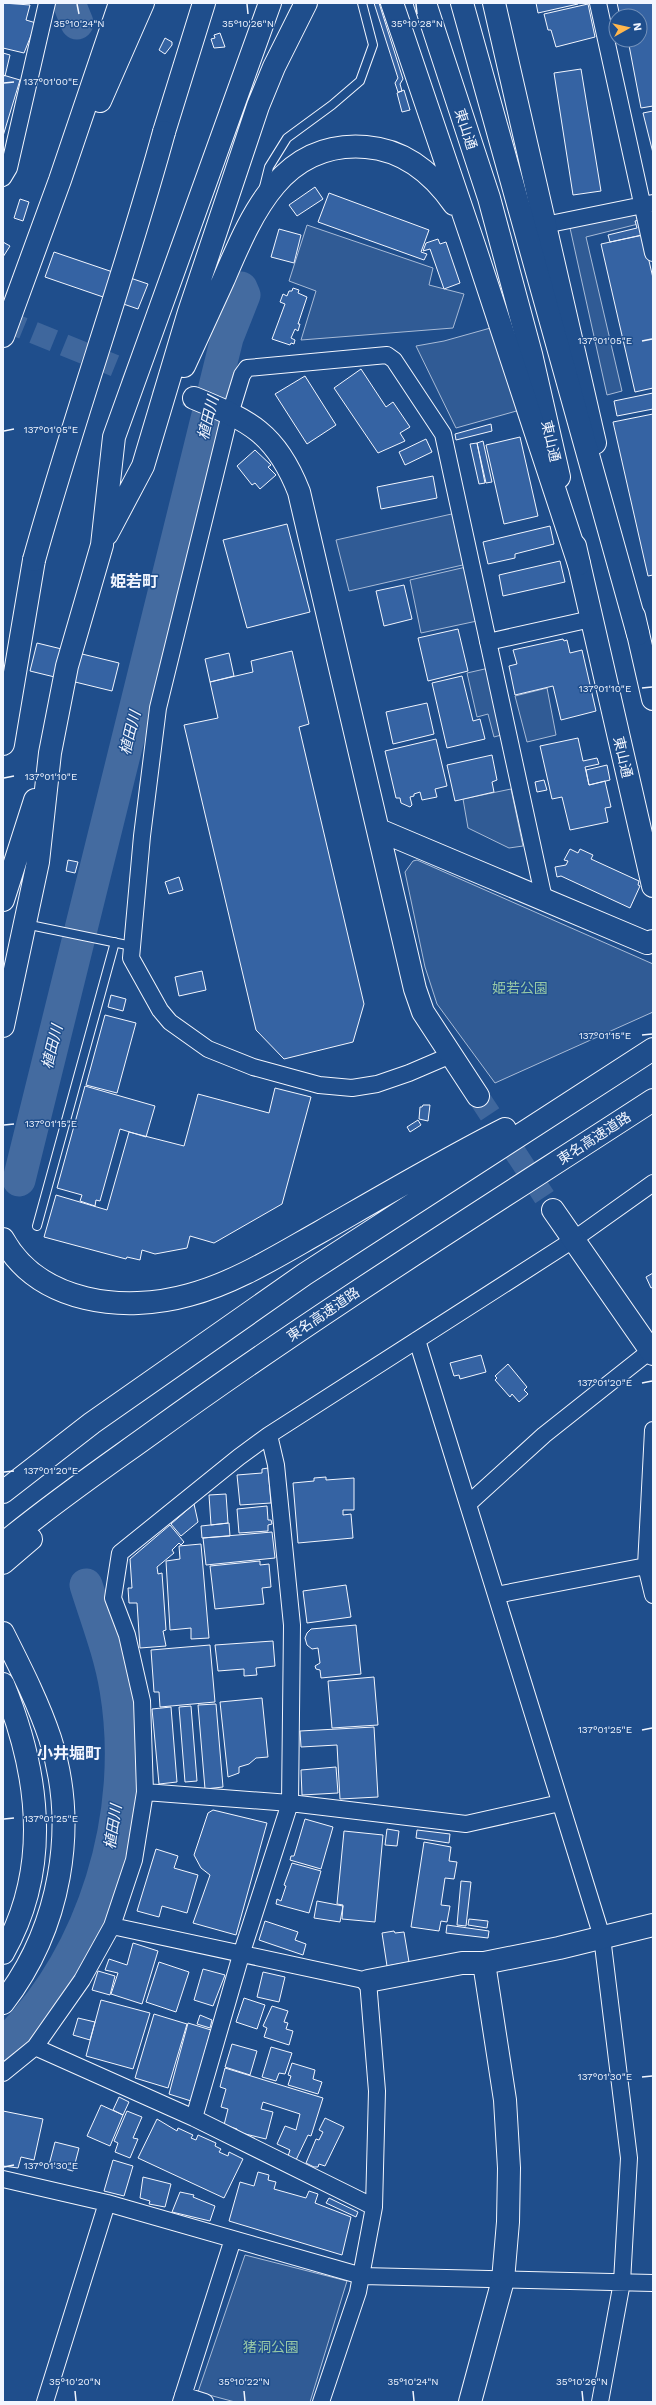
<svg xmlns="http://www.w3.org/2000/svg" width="656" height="2405" font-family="'Work Sans','Noto Sans JP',sans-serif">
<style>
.built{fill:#305b95;stroke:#a8bbd7}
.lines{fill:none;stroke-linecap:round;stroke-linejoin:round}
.river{stroke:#446ba0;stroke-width:33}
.building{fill:#3563a3;stroke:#f2f6ff}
.secondary-tunnel{stroke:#3f679d;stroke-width:22;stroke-dasharray:22 11;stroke-linecap:butt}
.lane-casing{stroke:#f2f6ff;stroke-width:10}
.street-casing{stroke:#f2f6ff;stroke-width:18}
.secondary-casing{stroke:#f2f6ff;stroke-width:24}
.primary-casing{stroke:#f2f6ff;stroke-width:24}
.highway-casing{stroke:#f2f6ff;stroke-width:24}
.lane{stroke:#1f4e8c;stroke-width:8}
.street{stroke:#1f4e8c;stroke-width:16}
.secondary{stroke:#1f4e8c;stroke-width:22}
.primary{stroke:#1f4e8c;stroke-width:22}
.highway{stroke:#1f4e8c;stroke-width:22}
.highway-bridge-casing{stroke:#f2f6ff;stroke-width:24;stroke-linecap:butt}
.highway-bridge{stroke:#1f4e8c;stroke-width:22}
.ticks{fill:none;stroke:#f2f6ff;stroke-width:1.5}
.labels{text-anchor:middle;stroke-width:3;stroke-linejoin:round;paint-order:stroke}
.street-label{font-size:14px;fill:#f2f6ff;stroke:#1f4e8c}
.park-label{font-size:14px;fill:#97c8a6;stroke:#1f4e8c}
.water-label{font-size:15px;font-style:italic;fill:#f2f6ff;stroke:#1f4e8c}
.quarter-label{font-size:16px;font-weight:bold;fill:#f2f6ff;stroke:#1f4e8c}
.ticks-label{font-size:10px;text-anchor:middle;fill:#f2f6ff;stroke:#1f4e8c;stroke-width:3;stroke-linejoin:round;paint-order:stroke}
</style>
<rect width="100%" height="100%" fill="#1f4e8c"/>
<path class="built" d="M636,212l2,12 -52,13 36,154 -15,4 -37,-167z
M307,225l126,43 -4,17 35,9 -11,34 -152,12 15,-49 -27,-10z
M494,327l26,83 -64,18 -40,-82 28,-5z
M456,513l11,51 -118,27 -13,-51z
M466,567l11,54 -56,12 -11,-53z
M489,668l16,66 -11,3 -6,-23 -11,3 -10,-44z
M547,688l9,47 -29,7 -12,-46z
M511,789l12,57 -14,2 -41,-20 -5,-29z
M417,860l236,104v48l-158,71 -58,-79 -12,-37 -20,-95 8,-11z
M245,2255l102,26 -37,121h-75l-37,-10z"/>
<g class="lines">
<path class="river" d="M69,3l8,20
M19,1180l208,-842 17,-43 -3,-7
M3,2045c92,-89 134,-231 113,-356 -6,-36 -19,-69 -30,-104"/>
</g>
<path class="building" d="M3,3l27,2 -4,15 10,3 -12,30 -21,-5z
M374,3h5l24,76 -3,5 2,7 -4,1 -3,-9 3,-5z
M536,3h42v1l-40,9z
M617,3h36v103l-12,2 -13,-68h12v-24h-20z
M588,4l7,33 -39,10 -5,-17h-3l-4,-16z
M220,33l5,14 -11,1 -3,-9 4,-1 -1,-3z
M165,38l7,4v3l-7,9 -6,-4z
M3,53l7,2 -5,21 -2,-1z
M581,69l20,122 -28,4 -19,-122z
M3,75l17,5 -17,56z
M404,90l6,20 -8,2 -5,-19z
M653,111v42l-10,-40z
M315,187l8,12 -26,17 -8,-11z
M329,193l100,37 -8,22 6,2 -3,6 -106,-38z
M20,199l9,3 -6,19 -9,-3z
M639,220l3,15 -32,7 -2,-7 29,-7 -2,-7z
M279,229l22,6 -7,28 -23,-6z
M643,235l10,43v110l-18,4 -34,-148z
M438,239l2,5 6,-2 14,41 -16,6 -14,-40 -7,2 3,-8z
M3,242l7,4 -7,11z
M54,252l94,32 -10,25 -93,-32z
M293,288l6,2 -1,3 9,4 -9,27h2l-2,7 -3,-2 -4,9 4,2 -1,4 -3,-1 -1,2 -18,-6 13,-35 -5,-2 3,-8 4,2 2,-5h3z
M361,369l25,38 7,-5 17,25 -10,6 5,8 -27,12 -44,-65z
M305,376l31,49 -29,19 -32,-50z
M653,393v16l-36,7 -3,-15z
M653,414v161l-5,1 -35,-154z
M491,424l1,7 -36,9 -1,-6z
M520,437l18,79 -34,8 -18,-79z
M426,439l6,13 -27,13 -6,-13z
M483,441l9,41 -6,1 -9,-40z
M477,443l8,40 -6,1 -9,-40z
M255,450l16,15 -3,2 8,8 -16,14 -5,-6 -3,2 -15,-19z
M433,476l4,22 -56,11 -4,-22z
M287,524l23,88 -63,16 -24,-88z
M550,526l4,18 -39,10v4l-27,6 -5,-22z
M560,561l5,21 -62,14 -4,-21z
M404,585l8,34 -28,7 -8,-35z
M458,629l10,42 -40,10 -10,-43z
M563,639l1,2 3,-1 3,13 12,-3 14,61 -35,9 -8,-34 -38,9 -6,-29 8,-2 -4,-14z
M37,643l82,20 -7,28 -82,-20z
M292,651l17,73 -10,3 65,277 -11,38 -69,17 -28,-29 -72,-305 34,-7 -8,-36 43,-10 -2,-11z
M229,653l5,23 -24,6 -5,-23z
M462,676l11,45 7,-2 5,20 -38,9 -15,-65z
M427,703l7,31 -41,10 -7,-32z
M578,738l5,23 14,-3 2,6 -14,3 4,18 16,-4 6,26 -6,1 3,14 -38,8 -8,-33 -10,2 -12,-53z
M436,739l11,47 -12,3 2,8 -15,3 -2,-8 -6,2v2l-4,1 2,8 -2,2 -9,-4 -1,-5h-4l-11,-47z
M492,755l5,25 -5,2 2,10 -39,9 -8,-36z
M607,765l3,15 -21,5 -3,-15z
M544,780l3,10 -10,2 -2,-10z
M570,849l8,4 2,-4 13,6 -2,4 48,22 -1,4 2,1 -10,22 -69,-32 -4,1 -2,-10 11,-2 2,-4 -4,-1z
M68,860l10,2 -3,11 -9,-2z
M179,877l4,13 -14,4 -4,-12z
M202,971l4,19 -27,6 -4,-19z
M111,995l15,4 -3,12 -15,-4z
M105,1015l31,8 -19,70 -31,-8z
M85,1086l70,20 -9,31 -26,-8 -20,72 -4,-1 -1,6 -15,-5 2,-6 -25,-7z
M275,1088l36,9 -29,107 -68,39 -24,-7 -3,12 -32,6 -13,-4 -2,10 -13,-3 -1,2 -82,-22 12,-42 51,15 22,-78 55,14 14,-52 71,19z
M423,1105h7l-2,16 -9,-2 1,-12h2z
M418,1120l3,5 -11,7 -3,-5z
M653,1273v14l-2,1 -5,-11z
M481,1355l5,17 -26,7 -1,-4 -5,1 -4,-13z
M508,1364l19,23 -3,3 4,4 -9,8 -7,-8 -2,3 -15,-17 2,-2 -2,-2z
M268,1468l3,35 -31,2 -3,-30 25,-2v-4z
M326,1477v3l28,-2v32h-11v5l8,-1 2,24 -55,5 -5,-60 21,-2v-3z
M226,1494l2,29 -17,2 -2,-30z
M194,1504l4,18 -17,14 -10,-12z
M267,1506l1,14h3l1,4 -4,1v6l-29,2 -2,-24z
M229,1523l1,13 -28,2 -1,-12z
M170,1525l14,17 -3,3 -2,-2 -7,7 2,3 -17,14 1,7 4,-1 4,57 -3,1 3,15 -26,2 -3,-45h-8l-1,-15h4l-2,-29z
M272,1532l3,26 -69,7 -3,-27z
M201,1544l8,94 -18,1v-11l-21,2 -4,-69 14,-2 -1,-13z
M260,1561v4l9,-1 2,23 -9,1 2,16 -49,5 -5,-43z
M346,1585l5,32 -44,6 -4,-32z
M356,1625l5,49 -40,4 -1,-8 -4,-1 -1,-3 5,-3 -2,-15 -6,1 -5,-4 -2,-7 2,-5 4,-4z
M273,1641l2,25 -19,2 1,7 -13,1v-7l-26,2 -3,-26z
M210,1645l5,57 -55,5 -1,-15h-5l-3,-42z
M374,1677l4,48 -46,3 -4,-47z
M262,1698l6,59 -12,1 -7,6 -10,3v6l-11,4 -8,-75z
M216,1704l7,83 -18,2 -7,-84z
M191,1706l6,75 -12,1 -6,-75z
M171,1707l6,75 -18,2 -7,-75z
M374,1727l4,70 -38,2 -3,-54 -36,2 -1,-16z
M336,1767l2,26 -36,2 -1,-25z
M213,1810l54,13 -31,112 -43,-12 17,-48 -9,-7 -7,-13 14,-42z
M305,1819l28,8 -12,42 -31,-9 1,-4h3z
M387,1829l12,2 -2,15 -12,-1z
M417,1830l33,4 -1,9 -33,-5z
M344,1831l39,4 -8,87 -33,-3 1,-14 -6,-1z
M424,1842l27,5 -2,14 8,1 -3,17 -9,-1 -4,27 9,1 -3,16 -6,-1 -2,10 -28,-4z
M156,1849l22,7 -4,12 24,7 -11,38 -25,-7 -3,11 -22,-6z
M292,1863l29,8 -12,42 -33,-9 1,-5 4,2 5,-15 -2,-1z
M461,1881l10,1 -5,44 -9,-1z
M317,1901l26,5 -3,16 -26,-4z
M469,1919l19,2 -1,7 -19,-3z
M265,1921l33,11 -3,8 11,4 -3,11 -44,-15z
M447,1925l42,6 -1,7 -42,-5z
M394,1931l1,2 9,-1 5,30 -22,4 -5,-33z
M133,1943l25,8 -16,53 -31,-10 7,-21 -13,-3 4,-11 18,6z
M159,1962l30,10 -13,40 -30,-10z
M203,1969l22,6 -12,31 -19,-6z
M98,1971l17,5 -5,19 -18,-5z
M263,1972l22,5 -6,25 -22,-5z
M244,1998l21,7 -8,24 -21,-7z
M101,2000l49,13 -17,56 -47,-13z
M272,2006l16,5 -4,11 4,1 -2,6 7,2 -4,14 -25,-8 3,-9 -4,-2z
M154,2014l33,10 -19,64 -33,-10z
M200,2015l12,5 -2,8 -13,-4z
M78,2018l17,4 -5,18 -17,-5z
M188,2023l23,7 -20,71 -22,-7z
M232,2044l25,7 -7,24 -25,-8z
M271,2047l21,6 -7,21 -6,-1 -3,8 -14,-4z
M292,2063l23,7 -2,9 9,3 -4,12 -30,-9 3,-9 -3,-1z
M225,2068l98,30 -12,38 -3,-1 -12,25 -8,-4 2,-6 -13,-6 8,-18 11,4 4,-16 -37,-12 -2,7 12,3 -7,27 -29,-7v-3l-13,-4 4,-16 -7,-2 5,-18 -6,-2z
M119,2097l10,5 -6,13 -10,-5z
M101,2105l22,10 -13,31 -23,-10z
M3,2111l40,8 -9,41 -13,-3 -3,11 -15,-2z
M127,2111l15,6 -9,21 5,1 -8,19 -15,-6 3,-9 -4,-2z
M325,2118l19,9 -19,39 -6,-2 -1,3h-4l-8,-4 10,-24 3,1 4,-8 -4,-2z
M157,2119l20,12 1,-3 15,7 -2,3 5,2 2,-5 18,8 -1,3 6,3 -2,3 9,4 1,-4 14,7 -19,39 -86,-40z
M55,2142l24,6 -6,23 -24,-6z
M113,2160l20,6 -9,30 -20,-5z
M258,2172l11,3 -1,5 8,2 -2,7 32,9 3,-7 9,3 -3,9 36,14 -9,38 -113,-34 11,-39 14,4z
M143,2177l28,7 -6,23 -16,-3 1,-3 -10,-3z
M180,2192l14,3 -1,2 22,9 -5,15 -38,-9z
M329,2198l29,14 -2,5 -30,-14z"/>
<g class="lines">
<path class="secondary-tunnel" d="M3,320l191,78
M478,1096l75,114"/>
<g class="lane-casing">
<path id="lane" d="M264,187l5,-20 18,-29 45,-33 28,-24 13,-36 -11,-42
M25,924l107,22
M37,1226l78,-284"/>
</g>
<g class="street-casing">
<path id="street" d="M598,3l55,250
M3,178l6,-10 38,-165
M545,225l108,-22
M488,642l103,-23
M451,1055l-42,18 -32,11 -25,4 -33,-3 -66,-18 -45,-18 -38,-27 -10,-12 -29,-52 11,-122 16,-128 72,-294 12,-39 5,-7 140,-13 7,5 49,74 101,465
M417,1340l185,597 27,221 -7,124 -22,120
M653,1430l-7,136 7,29
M468,1504l76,-69 106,-84
M496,1595l150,-29
M145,1792l145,11 176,21 94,-21
M112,1926l256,55 9,110 -3,116 -16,85 -37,110
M35,2047l159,71 180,89
M3,2073l32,-26 47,-67 30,-54 22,-66 11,-68 -3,-91 -15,-66 -14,-37 7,-45 119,-96 30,-22 304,-195 80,-57
M194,2118l47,-163 49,-152 2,-178 -16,-160 -7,-30
M3,2179l104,24 255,73 291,7
M183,2395l22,7
M45,2402l62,-199
M181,2402l52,-163"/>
</g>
<g class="secondary-casing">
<path id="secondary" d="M194,398c56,23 82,35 105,94l116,497 8,23 55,84
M379,830l268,113 6,-2
M553,1210l100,144
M368,1981l94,-18h22l75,-15 94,-23
M470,2402l33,-122 5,-58 1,-54 -4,-68 -21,-137"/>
</g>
<g class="primary-casing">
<path id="primary" d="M425,3l64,195 42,156 28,123
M494,3l101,440
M575,546l78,340
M634,616l19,83"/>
</g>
<g class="highway-casing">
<path id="highway" d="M392,3l82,242 105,319
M462,3l176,631
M100,101l43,-98
M164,132l40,-129
M3,336l57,-156 60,-177
M184,366c13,-28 26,-57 39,-85 28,-65 58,-141 143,-134 39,3 67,27 88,57
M107,534l36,-68 46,-154 69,-206 16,-39 32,-64
M3,744l31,-184
M3,900l32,-100
M3,1026l35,-164 12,-109 17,-87 35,-121 12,-108 156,-434
M3,1239c36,65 122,74 186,56 46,-12 90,-40 131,-63 61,-35 122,-71 185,-103
M3,1492l89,-69 213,-149 348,-225
M3,1544c48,-40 99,-75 149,-111 163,-118 333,-224 501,-333
M3,1563l28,-24
M3,1633c17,34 35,69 47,105 29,90 10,191 -47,265
M3,1684c36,88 49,183 0,269"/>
</g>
<use href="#lane" class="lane"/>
<use href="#street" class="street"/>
<use href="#secondary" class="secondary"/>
<use href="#primary" class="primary"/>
<use href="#highway" class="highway"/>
<g class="highway-bridge-casing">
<path id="highway-bridge" d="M34,560c40,-144 91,-285 130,-428"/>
</g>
<use href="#highway-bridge" class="highway-bridge"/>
</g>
<path class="ticks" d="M77,4l2,10M247,4l1,10M416,4l1,10M4,83l10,-1M642,341l10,-2M4,431l10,-2M642,688l10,-1M4,778l10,-2M642,1035l10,-1M4,1125l10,-1M642,1383l10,-2M4,1472l10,-1M642,1730l10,-2M4,1819l10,-1M642,2077l10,-1M4,2167l10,-2M75,2391l1,10M244,2391l1,10M413,2391l1,10M582,2391l1,10"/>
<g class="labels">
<g class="street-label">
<text transform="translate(466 129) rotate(72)" y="5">東山通</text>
<text transform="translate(551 441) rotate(77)" y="5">東山通</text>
<text transform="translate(623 757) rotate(77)" y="5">東山通</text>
<text transform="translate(594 1138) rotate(-33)" y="5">東名高速道路</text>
<text transform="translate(323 1314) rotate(-34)" y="5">東名高速道路</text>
</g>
<g class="park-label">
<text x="520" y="993">姫若公園</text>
<text x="271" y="2352">猪洞公園</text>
</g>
<g class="water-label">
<text transform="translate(208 418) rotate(-76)" y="5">植田川</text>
<text transform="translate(130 733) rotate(-76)" y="5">植田川</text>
<text transform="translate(52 1047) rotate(-76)" y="5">植田川</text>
<text transform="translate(113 1827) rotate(-81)" y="5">植田川</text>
</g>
<g class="quarter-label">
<text x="134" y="587">姫若町</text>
<text x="69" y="1759">小井堀町</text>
</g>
</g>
<g class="ticks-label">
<text x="79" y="27">35°10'24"N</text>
<text x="248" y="27">35°10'26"N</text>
<text x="417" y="27">35°10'28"N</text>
<text x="51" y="85">137°01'00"E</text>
<text x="605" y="344">137°01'05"E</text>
<text x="51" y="433">137°01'05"E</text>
<text x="605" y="692">137°01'10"E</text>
<text x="51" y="780">137°01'10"E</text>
<text x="605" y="1039">137°01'15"E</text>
<text x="51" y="1127">137°01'15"E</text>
<text x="605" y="1386">137°01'20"E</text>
<text x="51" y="1474">137°01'20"E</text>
<text x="605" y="1733">137°01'25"E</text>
<text x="51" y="1822">137°01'25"E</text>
<text x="605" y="2080">137°01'30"E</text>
<text x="51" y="2169">137°01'30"E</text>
<text x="75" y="2385">35°10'20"N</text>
<text x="244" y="2385">35°10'22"N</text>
<text x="413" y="2385">35°10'24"N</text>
<text x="582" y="2385">35°10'26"N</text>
</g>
<rect width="656" height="2405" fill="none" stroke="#f2f6ff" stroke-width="8"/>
<g transform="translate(628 28) rotate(82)"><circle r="19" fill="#1f4e8c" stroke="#7391ba"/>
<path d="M0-3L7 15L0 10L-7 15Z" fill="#ffb74d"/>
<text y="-6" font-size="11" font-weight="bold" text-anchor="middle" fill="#f2f6ff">N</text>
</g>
</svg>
